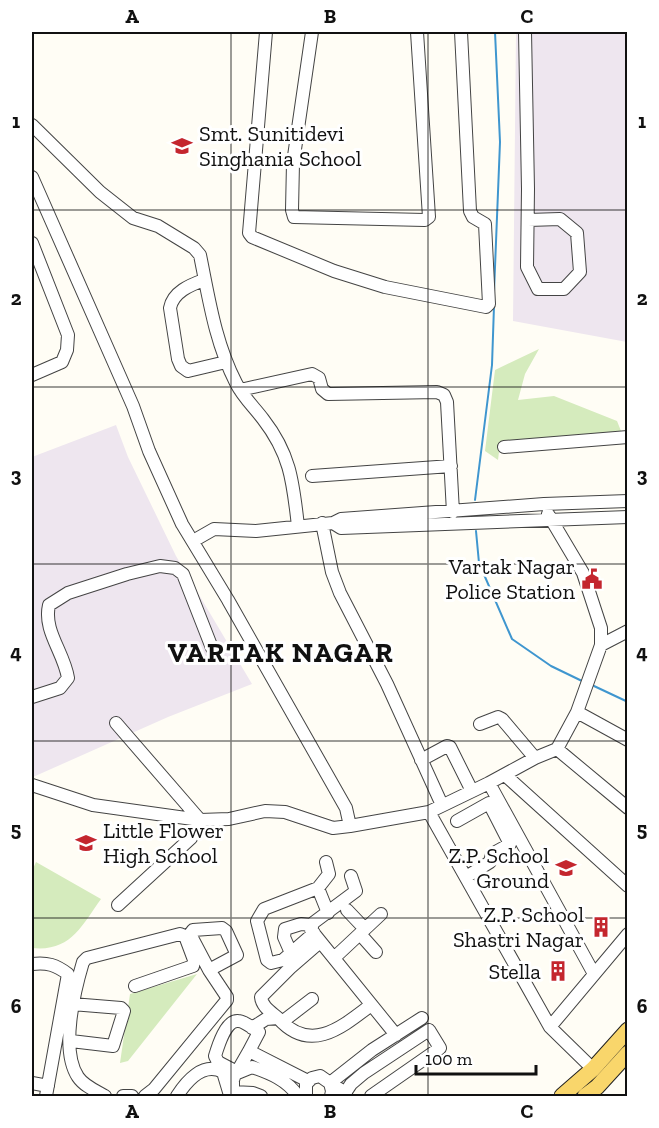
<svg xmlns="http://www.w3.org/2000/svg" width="659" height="1128" font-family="'Zilla Slab',serif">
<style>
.industrial{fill:#eee6ef}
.green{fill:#d5ebbd}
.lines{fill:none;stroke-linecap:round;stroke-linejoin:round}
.stream{stroke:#3f96cf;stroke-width:2}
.minor-casing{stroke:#444;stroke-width:14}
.major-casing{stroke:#222;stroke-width:17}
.minor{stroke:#fff;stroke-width:12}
.major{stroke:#f9d66b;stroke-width:15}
.grid{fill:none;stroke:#111;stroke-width:1.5;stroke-opacity:0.55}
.labels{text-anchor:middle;stroke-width:6;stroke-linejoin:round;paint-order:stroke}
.poi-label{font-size:22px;fill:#111;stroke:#fff;text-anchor:end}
.district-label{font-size:28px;font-weight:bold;letter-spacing:1.5px;fill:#111;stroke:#fff}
.neatline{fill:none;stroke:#111;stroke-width:2}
.grid-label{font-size:20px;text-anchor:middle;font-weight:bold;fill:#111}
</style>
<rect width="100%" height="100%" fill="#fffdf5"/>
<path class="industrial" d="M516,32h111v310l-114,-21z
M116,425l12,32 48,99 76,128 -84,33 -135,60 -1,-320z"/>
<path class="green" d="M539,349l-14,25 -7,26 36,-4 63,25 4,10 -121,13 -2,16 -13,-9 10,-81z
M36,862l65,37c-20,28 -31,53 -69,49v-77z
M197,974l-69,87 -8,2 10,-69z"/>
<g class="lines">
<path class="stream" d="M494,292l6,-150 -5,-110
M475,500l17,-135 2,-59
M476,531l3,32 33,76 39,27 31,15
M594,686l34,16"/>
<g class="minor-casing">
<path id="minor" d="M266,32l-17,201 3,4 82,34 51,16 101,20 3,-3 -4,-80 -12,-7 -3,-6 -9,-179
M312,32l-19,131 -1,47 2,7 131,3 4,-3 -12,-185
M525,32l3,157 -1,78 11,22h26l16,-17 -3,-39 -17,-14 -32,1
M32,125l68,67 33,26 25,8 36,22 6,7c9,44 15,87 36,128 7,14 18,24 27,36 28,36 30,64 35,107
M32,177l101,229 16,45 33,73 46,76 118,208 4,18
M32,243l36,92 -1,15 -5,12 -30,13
M204,280c-14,5 -31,12 -34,28l8,51 3,7 7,5 38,-9
M240,390l72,-16 7,4 3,11 6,5 109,-2 7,3 3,7 6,110
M504,447l124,-10
M312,476l139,-10
M548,514l35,59 18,55v17l-24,67
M322,523l10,49 8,21 47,91 55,121
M333,523l8,5 287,-11
M193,541l21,-12 42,2 77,-8 8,-4 203,-15 84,-3
M601,645l27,-14
M32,697l28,-9 8,-10c-4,-26 -25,-47 -19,-73l19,-12 59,-19 33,-8 15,2 8,6 29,74
M116,723l84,97
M480,724l18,-7 4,2 33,39
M557,749l71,59
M421,760l26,-14 3,1 22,44
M505,775l123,111
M489,783l105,191
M32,785l61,20 107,15 29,-1 36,-8 20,1 48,16 17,-2 79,-14 60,-29 46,-25 22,-9 20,-37 51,28
M429,812l121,215 43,42
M457,821l32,-18 21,41 -18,10 -2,8 -24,15
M351,876l5,15 -43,32 -2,7 85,105
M318,888l10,25
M118,905l73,-67 9,-18
M347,910l18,19
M314,933l-31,27 -12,3 -4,-3 -10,-39 7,-12 54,-21 11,-14 -3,-12
M360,934l16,18
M291,953l-7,-16 1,-8 16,-5 11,1
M334,958l47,-44
M32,964c15,-2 24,1 36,10l-22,122
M278,1018c-7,-6 -16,-11 -17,-21l29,-29 30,-26
M282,1022l30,-23
M550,1027l78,-93
M252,1028l14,-9 12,-1c32,36 63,10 93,-13
M71,1041l42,5 11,-35 -3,-3 -49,-4
M249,1051l-12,21 -19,-10 -3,-6c3,-10 11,-36 23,-35 7,0 15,8 21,11l-10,19 59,30
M32,1083l16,3
M346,1093l-16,-10 42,-33 50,-32
M105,1096c-9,-5 -21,-10 -27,-19 -18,-27 -4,-85 5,-115l4,-4 93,-24 5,2 9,24 -1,6 -58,20
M123,1096h9
M145,1096l9,-7 73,-89v-3l-18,-27 -19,-36 3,-4 29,-2 4,3 11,24 -28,15
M177,1096c9,-14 26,-35 46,-24l6,20
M261,1096l-8,-3 -20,-1v-12l2,-6 17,-7c18,6 35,13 46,29
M306,1096v-12l6,-6 8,-2 10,7 2,8 -1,5
M343,1096l8,-12 13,-11 65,-43 11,18 -69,48"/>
</g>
<g class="major-casing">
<path id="major" d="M562,1096l31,-27 35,-39
M585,1096l12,-9 31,-34"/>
</g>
<use href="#minor" class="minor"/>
<use href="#major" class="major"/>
</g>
<path class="grid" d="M231,32v1064M428,32v1064M32,210h596M32,387h596M32,564h596M32,741h596M32,918h596"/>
<defs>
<g id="school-bare" transform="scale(1.62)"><path d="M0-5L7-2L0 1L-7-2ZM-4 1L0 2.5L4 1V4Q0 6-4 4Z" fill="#c4262e" stroke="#fff" stroke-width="2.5" paint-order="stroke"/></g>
<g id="civic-bare" transform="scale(1.62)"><path d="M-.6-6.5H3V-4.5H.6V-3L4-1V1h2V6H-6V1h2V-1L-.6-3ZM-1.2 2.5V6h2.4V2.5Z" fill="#c4262e" stroke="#fff" stroke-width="2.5" paint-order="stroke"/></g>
<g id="building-bare" transform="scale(1.62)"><path d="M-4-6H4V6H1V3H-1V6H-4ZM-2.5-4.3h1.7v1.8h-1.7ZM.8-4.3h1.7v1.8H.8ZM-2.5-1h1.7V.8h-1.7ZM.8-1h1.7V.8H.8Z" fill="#c4262e" stroke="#fff" stroke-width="2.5" paint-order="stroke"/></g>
</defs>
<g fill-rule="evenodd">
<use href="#school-bare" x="182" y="146"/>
<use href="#civic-bare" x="592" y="579"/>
<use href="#school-bare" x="86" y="843"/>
<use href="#school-bare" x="566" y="868"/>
<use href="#building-bare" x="601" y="927"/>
<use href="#building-bare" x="558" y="971"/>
</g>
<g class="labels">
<g class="poi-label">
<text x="199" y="141" text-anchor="start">Smt. Sunitidevi<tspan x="199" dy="25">Singhania School</tspan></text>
<text x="575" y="574">Vartak Nagar<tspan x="575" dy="25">Police Station</tspan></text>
<text x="103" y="838" text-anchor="start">Little Flower<tspan x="103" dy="25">High School</tspan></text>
<text x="549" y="863">Z.P. School<tspan x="549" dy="25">Ground</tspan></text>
<text x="584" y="922">Z.P. School<tspan x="584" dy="25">Shastri Nagar</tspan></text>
<text x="541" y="979">Stella</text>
</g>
<g class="district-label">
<text x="281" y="662">VARTAK NAGAR</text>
</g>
</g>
<rect width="659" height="1128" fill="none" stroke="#ffffff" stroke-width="66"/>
<path d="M416 1065v9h120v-9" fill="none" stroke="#111111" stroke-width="3"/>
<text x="425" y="1065" font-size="18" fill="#111111" stroke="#ffffff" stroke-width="4.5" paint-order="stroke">100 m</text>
<rect x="33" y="33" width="593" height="1062" class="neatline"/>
<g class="grid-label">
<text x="132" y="23">A</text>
<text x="330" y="23">B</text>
<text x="527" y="23">C</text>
<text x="16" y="128">1</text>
<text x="642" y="128">1</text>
<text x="16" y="305">2</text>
<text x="642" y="305">2</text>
<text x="16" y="482">3</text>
<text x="642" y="482">3</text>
<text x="16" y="659">4</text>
<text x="642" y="659">4</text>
<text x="16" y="836">5</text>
<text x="642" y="836">5</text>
<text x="16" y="1013">6</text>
<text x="642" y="1013">6</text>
<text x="132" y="1118">A</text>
<text x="330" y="1118">B</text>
<text x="527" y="1118">C</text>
</g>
</svg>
